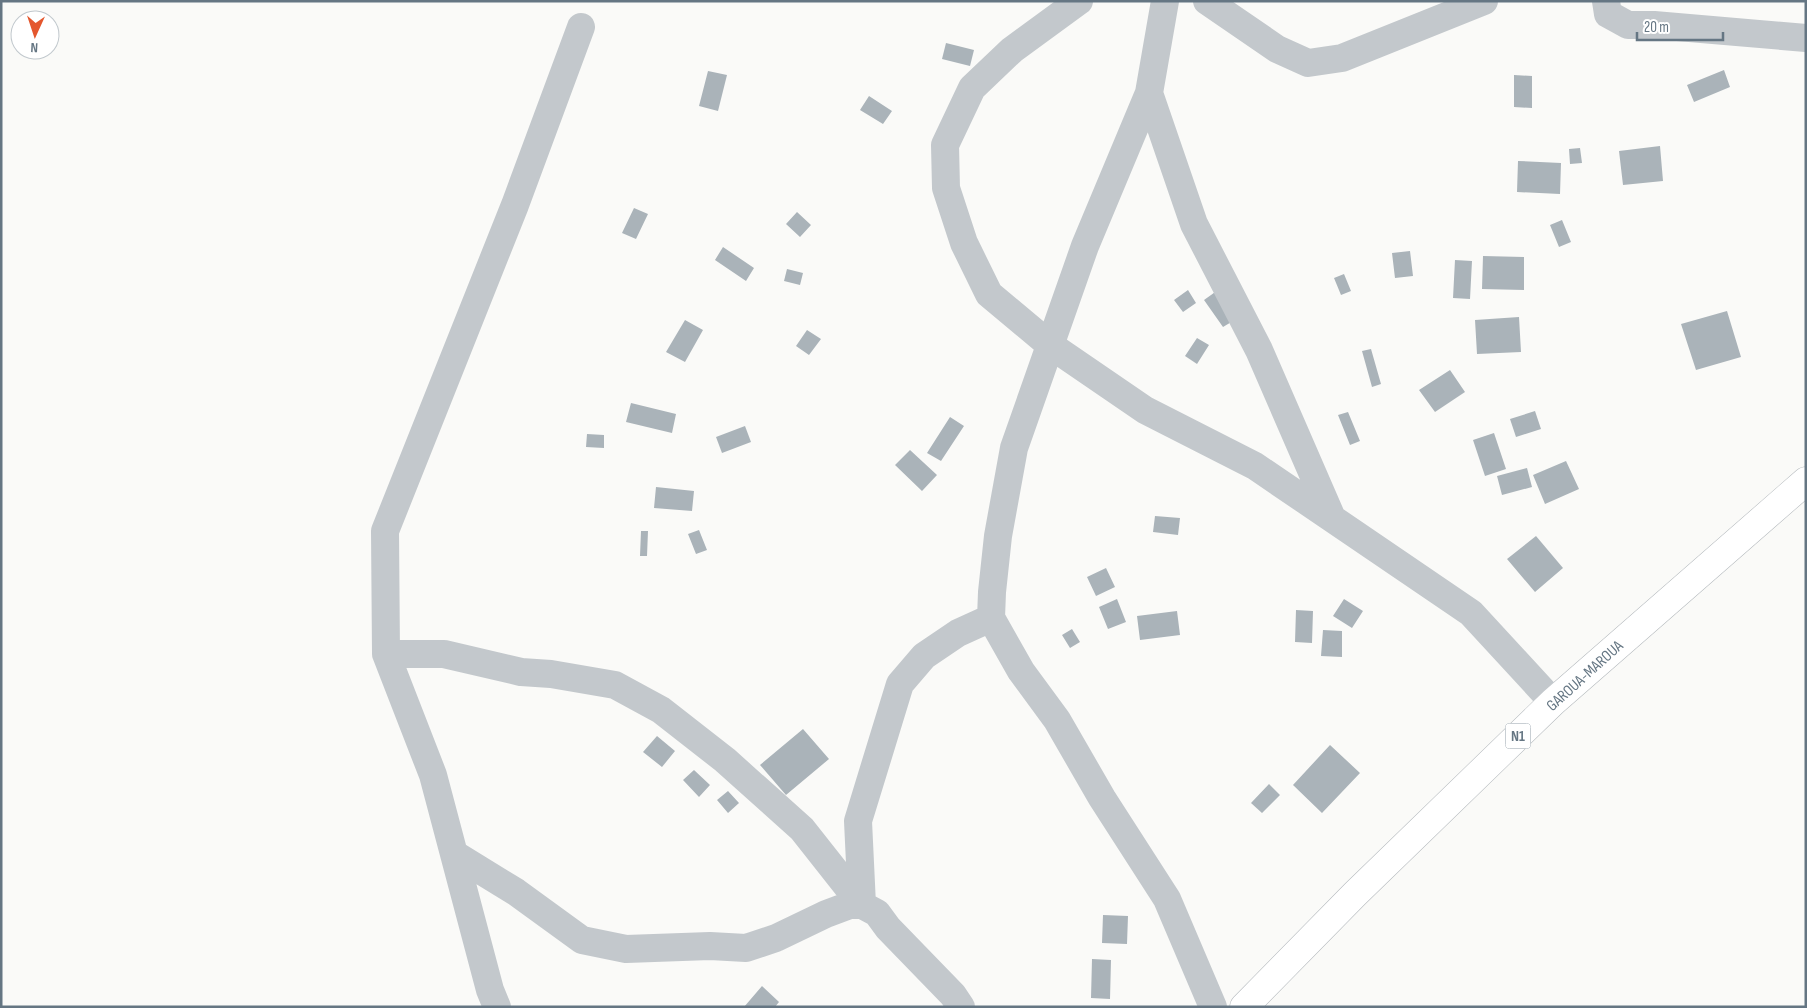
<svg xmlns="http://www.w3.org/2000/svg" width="1807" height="1008" font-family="'Sofia Sans Condensed',sans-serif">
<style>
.building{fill:#aab3b9}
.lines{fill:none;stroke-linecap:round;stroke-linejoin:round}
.highway-casing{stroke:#b4b9bd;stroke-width:29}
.minor{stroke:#c3c8cc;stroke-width:28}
.highway{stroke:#fff;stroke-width:28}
.labels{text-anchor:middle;stroke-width:5;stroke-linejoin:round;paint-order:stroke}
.shield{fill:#fff;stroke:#939fa8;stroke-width:1}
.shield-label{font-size:15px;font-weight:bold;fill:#657683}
.street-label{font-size:16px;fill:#657683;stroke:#fff}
</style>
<rect width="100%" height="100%" fill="#fafaf8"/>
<path class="building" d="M946,43l28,7 -4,16 -28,-7z
M1724,70l6,17 -36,15 -7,-17z
M708,71l19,4 -9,36 -19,-5z
M1514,75l18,1v32l-18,-1z
M869,96l23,15 -9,13 -23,-14z
M1660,146l3,35 -40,4 -4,-34z
M1580,148l2,15 -12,1 -1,-15z
M1518,161l43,2 -1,31 -43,-2z
M634,208l14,6 -12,25 -14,-6z
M797,212l14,13 -11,12 -14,-13z
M1562,220l9,22 -12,5 -9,-22z
M723,247l31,21 -8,13 -31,-21z
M1410,251l3,25 -18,2 -3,-25z
M1483,256l41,1v33l-42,-1z
M1455,260l17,1 -2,38 -17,-1z
M787,269l16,4 -3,12 -16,-4z
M1344,274l7,17 -10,4 -7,-17z
M1188,290l8,13 -13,9 -9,-12z
M1218,290l20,28 -15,9 -19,-27z
M1727,311l14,46 -45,13 -15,-46z
M1519,317l2,35 -44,2 -2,-34z
M685,320l18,10 -18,32 -19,-10z
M807,330l14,9 -12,16 -13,-9z
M1197,338l12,7 -12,19 -12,-8z
M1371,349l10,35 -9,3 -10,-36z
M1450,370l15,22 -30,20 -16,-22z
M631,403l45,11 -4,19 -46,-11z
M1535,411l6,18 -25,8 -6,-18z
M1348,412l12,29 -10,4 -12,-30z
M950,417l14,9 -23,35 -14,-8z
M745,426l6,16 -29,11 -6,-16z
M1494,433l12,36 -21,7 -12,-36z
M587,434l17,1v13l-18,-1z
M910,450l27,25 -15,16 -27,-26z
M1566,461l13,28 -34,15 -12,-29z
M1527,468l5,19 -30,8 -5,-19z
M656,487l38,4 -2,20 -38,-3z
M1155,516l25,2 -2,17 -25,-3z
M699,530l8,20 -11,4 -8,-20z
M641,531h7l-1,25h-7z
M1536,536l27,32 -28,24 -28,-33z
M1106,568l9,19 -19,9 -9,-19z
M1117,599l9,23 -18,7 -9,-22z
M1344,599l19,12 -11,17 -19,-12z
M1296,610l17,1 -1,32 -17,-1z
M1177,611l3,24 -40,5 -3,-24z
M1072,629l8,13 -10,6 -8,-13z
M1323,630l19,1v26l-21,-1z
M803,729l26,30 -43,36 -26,-30z
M657,736l18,15 -13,16 -19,-15z
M1330,745l30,28 -38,40 -29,-28z
M694,770l16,15 -11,12 -16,-17z
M1269,784l11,11 -18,18 -11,-10z
M728,791l11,12 -11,10 -11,-13z
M1103,915l25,1 -1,28 -25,-1z
M1092,959l19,1 -1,39 -19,-1z
M762,986l17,16 -4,5h-31z"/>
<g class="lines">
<g class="highway-casing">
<path id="highway" d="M1244,1007l111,-113 198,-192 253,-221"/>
</g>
<path class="minor" d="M1079,1l-67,49 -40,38 -27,57 1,43 18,55 25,51 61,51 95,65 110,56 216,147 82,89
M1165,1l-16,92 -64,153 -71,202 -16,88 -6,56 -1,26 30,53 36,49 45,78 65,101 46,108
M1207,1l70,48 31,14 34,-5 142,-57
M1606,1l2,13 20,11h26l152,13
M1149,93l45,131 65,126 73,168
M386,654h58l77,18 30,2 64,11 46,25 64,50 77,69 60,76 15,8 11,15 65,67 8,12
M454,854l62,38 66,48 44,9 84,-3 36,2 30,-10 50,-24 24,-9h12
M862,905l-4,-84 42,-137 24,-28 34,-23 33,-15
M497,1007l-7,-17 -57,-215 -47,-121 -1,-123 130,-326 66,-178"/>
<use href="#highway" class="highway"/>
</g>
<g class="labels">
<rect class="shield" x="1505.5" y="723.5" width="25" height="25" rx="4"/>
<g class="shield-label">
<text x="1518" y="741">N1</text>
</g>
<g class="street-label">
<text transform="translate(1584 675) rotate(-42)" y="6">GAROUA-MAROUA</text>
</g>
</g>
<rect width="1807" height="1008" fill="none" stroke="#657683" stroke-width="5"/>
<g transform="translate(35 35) rotate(183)"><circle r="24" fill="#ffffff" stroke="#c1c8cd"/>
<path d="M0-4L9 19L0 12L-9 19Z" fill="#e4572e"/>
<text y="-8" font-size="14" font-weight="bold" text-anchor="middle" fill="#657683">N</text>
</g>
<path d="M1637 32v8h86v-8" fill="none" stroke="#657683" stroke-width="2.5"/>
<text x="1644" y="32" font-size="15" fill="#657683" stroke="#ffffff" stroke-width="4" paint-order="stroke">20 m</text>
</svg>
